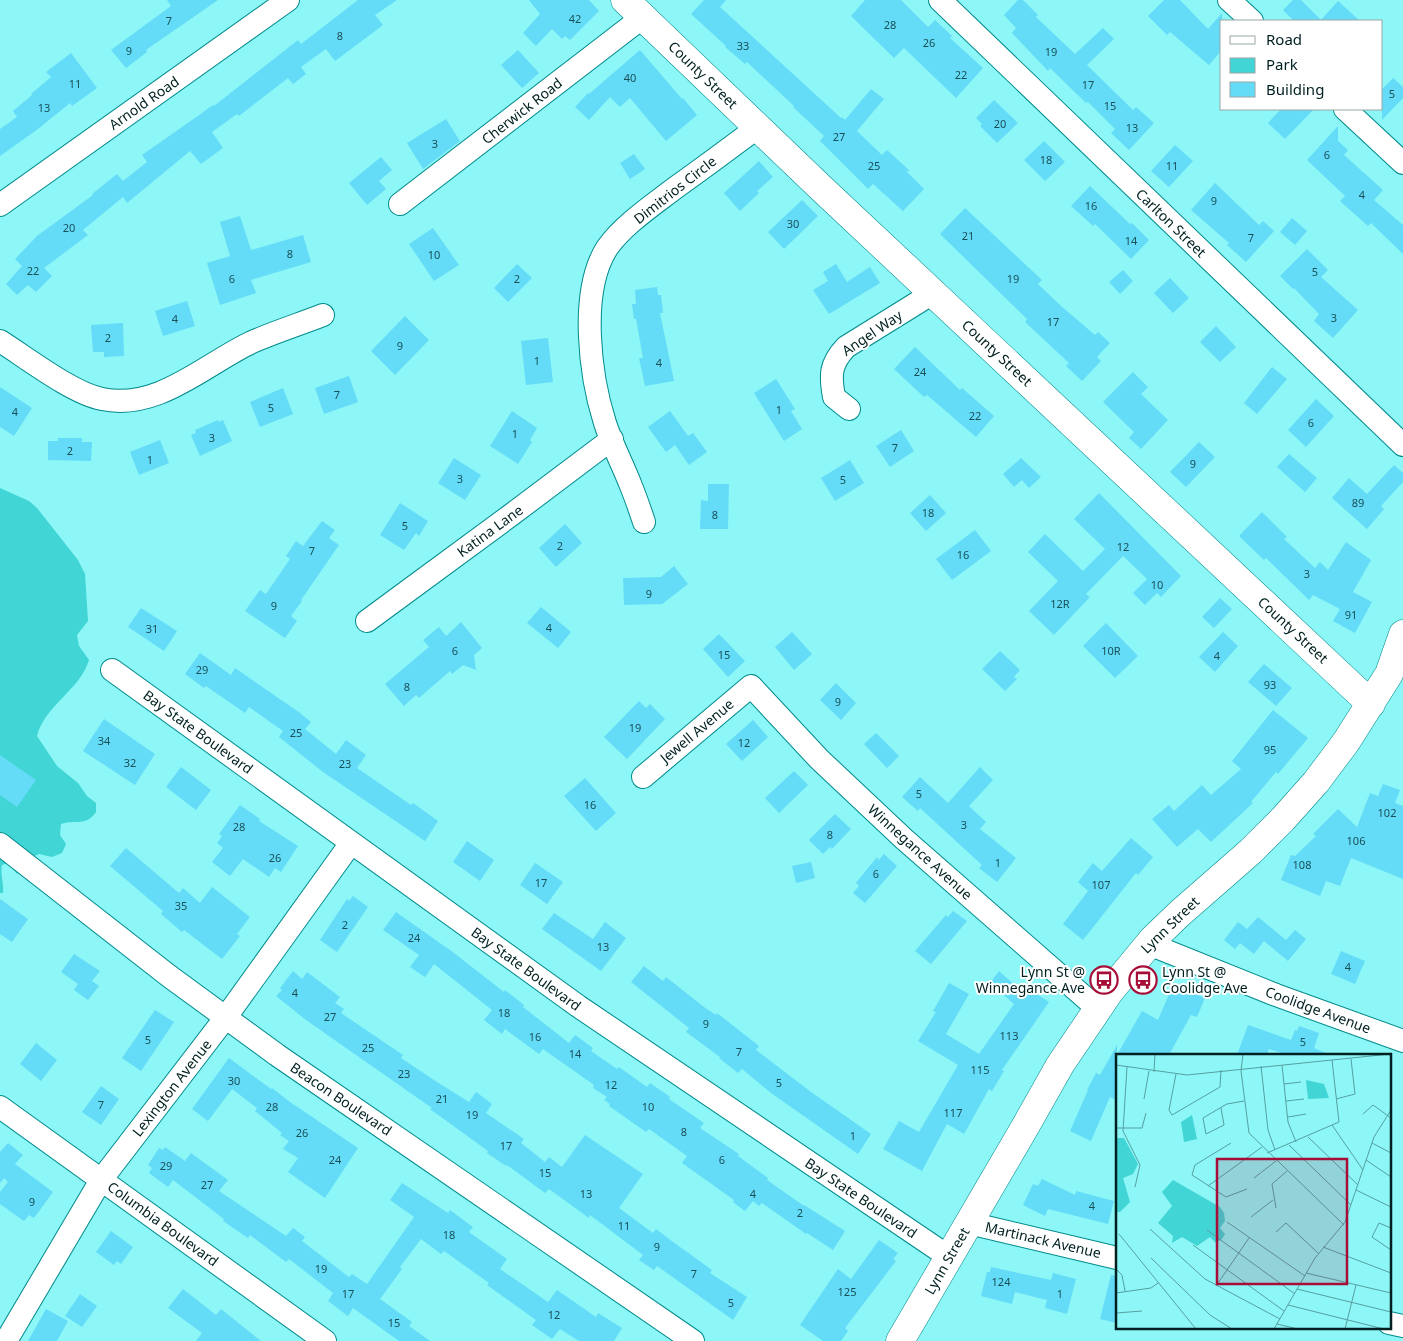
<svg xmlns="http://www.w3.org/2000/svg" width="1403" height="1341" font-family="'Noto Sans',sans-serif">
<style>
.green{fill:#41d5d5}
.building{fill:#64dcf8}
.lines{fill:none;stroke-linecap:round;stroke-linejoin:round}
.minor-casing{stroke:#008a8b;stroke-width:24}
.secondary-casing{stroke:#008a8b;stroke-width:29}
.minor{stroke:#fff;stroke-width:22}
.secondary{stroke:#fff;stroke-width:28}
.labels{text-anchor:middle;stroke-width:4;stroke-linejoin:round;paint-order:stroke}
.number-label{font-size:11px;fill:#194f57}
.street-label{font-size:14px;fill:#002021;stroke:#fff}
.poi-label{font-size:14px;fill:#002021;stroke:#fff;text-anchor:end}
.inset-road{fill:none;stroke:#55a0a1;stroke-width:1}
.view{fill:#a60d37;fill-opacity:0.15;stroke:#a60d37;stroke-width:2.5}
.inset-edge{fill:none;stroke:#002021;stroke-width:2.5}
</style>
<rect width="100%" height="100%" fill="#8df6f6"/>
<path class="green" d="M0,488l29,13 8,7 41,52 7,14 3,47 -11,14 2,11 10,14c-9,30 -44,45 -52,76l20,30 21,17 9,13 9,7v9c-10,15 -21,7 -35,12l-1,11 6,9 -4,9 -10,4 -13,-3 -9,4 -9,14 -4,2 -9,-11 -6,2c-2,11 2,17 1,28h-3z"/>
<path class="building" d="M167,0h51l-72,50 1,2 -21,16 -15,-18 60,-44z
M358,0h39l-22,15 8,10 -48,36 -9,-12 -25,18 5,7 -13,10 -5,-6 -49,38 -2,-2 -25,18 11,16 -22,16 -11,-13 -63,52 -4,-6 -40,33 5,5 -44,33 8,8 -16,16 -8,-7 -11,10 -11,-11 16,-18 -7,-7 22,-23 56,-41 -1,-1 25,-20 6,7 24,-19 -5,-7 60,-42 11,-8 1,1 84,-66 3,4z
M529,0h60l10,11 -29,29 -5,-4 -3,3 -10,-10 -16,17 -13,-13 17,-19z
M704,0h22l-6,7 121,111 1,-1 3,3 26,-31 13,10 -27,32 25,24 5,-5 23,21h-4l18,18 -21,22 -30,-27 -5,5 -48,-48 4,-5 -31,-29 1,-1 -47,-44 -2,2 -20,-17 1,-1 -35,-32z
M865,0h36l27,27 7,-7 17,16 -2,2 33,30 -27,30 -52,-50 -10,10 -43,-42z
M1018,0h5l15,15 -2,2 39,37 28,-26 11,11 -27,26 46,45 3,-3 18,16 -25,27 -18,-17 4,-4 -27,-27 -2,1 -36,-35 -2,3 -36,-38 4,-5 -12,-13z
M1164,0h16l28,29 14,-16v37l-13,15 -39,-33 -3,3 -19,-19z
M1293,0h8l20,20 17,-19 22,20h-66l-11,-11z
M518,50l21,23 -17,15 -21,-23z
M640,50l42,49 1,-1 14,17 -31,26 -36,-43 -10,9 -10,-10 -21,23 -14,-13 13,-14 1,1z
M71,53l26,35 -25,18 -2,-3 -32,26 -38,27v-27l17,-12 -4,-6 19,-16 -1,-1 20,-17 -5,-5z
M1393,78l10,9v11l-21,22v-31z
M994,100l24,23 -21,20 -17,-17 2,-2 -6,-6z
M1281,109h33l-29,30 -17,-16z
M446,119l14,22 -37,28 -16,-26z
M1338,126v15l10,9 -4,5 39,35 -9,10 29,25v29l-32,-31 -3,3 -28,-25 5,-5 -38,-36z
M1044,141l21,21 -20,19 -21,-21z
M1175,145l18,16 -24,26 -18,-16z
M634,154l11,15 -15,10 -10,-16z
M381,157l11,13 -13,11 7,8 -19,16 -18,-22z
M759,161l14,16 -16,14 2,2 -19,18 -16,-18z
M1215,183l44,42 4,-4 11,10 -28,31 -19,-17 2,-2 -38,-33z
M1090,186l40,38 2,-1 17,17 -18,19 -36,-35 -2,2 -22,-20z
M802,200l16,16 -34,33 -16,-17z
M965,208l77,72 -4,4 23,22 34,29 3,-3 12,11 -13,14 4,4 -19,20 -16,-15 3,-3 -44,-41 2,-3 -87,-85z
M240,216l11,34 52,-15 8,27 -60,18 5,13 -36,12 -13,-42 23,-7 -10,-34z
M1292,218l15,13 -12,14 -15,-13z
M433,228l26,37 -25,16 -25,-37z
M1307,249l21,21 -7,7 37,33 -25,28 -19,-17 5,-7 -25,-26 -1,1 -13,-13z
M517,264l15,14 -24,24 -14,-14z
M836,264l11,18 23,-15 10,16 -51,31 -16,-24 15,-9 -5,-9z
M1123,270l10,11 -13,13 -11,-12z
M1170,278l19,20 -16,15 -19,-20z
M657,287l1,8h3l2,18h-3l14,68 -29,5 -6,-28h4l-7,-39h-2l-2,-15h4l-1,-14z
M187,301l8,25 -32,10 -8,-25z
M405,316l24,24 -34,35 -24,-24z
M123,323l1,33 -20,1v-5h-11l-2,-27z
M1216,326l20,21 -16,15 -20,-20z
M548,338l5,44 -27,3 -5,-44z
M915,347l45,43 2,-2 32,28 -18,21 -49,-42 -3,2 -30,-28z
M1272,367l15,12 -30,35 -13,-11z
M1133,372l15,15 -7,7 27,26 -27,29 -12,-11 5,-6 -31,-30z
M349,376l9,26 -34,12 -9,-26z
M776,379l19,30 -4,2 11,18 -18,12 -30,-48z
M0,387l32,21 -18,28 -14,-9z
M283,388l10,26 -33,13 -10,-25z
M1316,399l18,17 -28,31 -18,-17z
M512,411l25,17 -7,12 2,2 -14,22 -28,-18z
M670,411l18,25 5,-3 14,19 -18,13 -14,-20 -9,7 -18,-25z
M218,420l1,2 4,-2 9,21 -32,15 -9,-21 5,-2 -1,-3z
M901,430l13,21 -24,16 -14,-21z
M58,438h24v4h10l-1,19 -43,-1v-19h10z
M160,440l9,23 -30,12 -9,-23z
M1199,442l16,15 -29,30 -16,-15z
M1289,454l28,24 -12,14 -28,-25z
M454,458l27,17 -16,25 -27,-17z
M1021,458l20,19 -12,11 -7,-8 -8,7 -11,-13z
M850,460l14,23 -29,18 -14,-23z
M1394,465l9,8v9l-22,24 3,3 -17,20 -35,-31 17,-20 18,16z
M708,484h21l-1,45h-28l1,-29 7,1z
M1099,493l82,83 -20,21 -4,-4 -12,12 -12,-12 14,-14 -24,-23 -37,38 4,3 -36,38 -25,-24 29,-30 -30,-29 17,-18 38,37 22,-22 -31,-30z
M930,495l16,18 -20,18 -16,-18z
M400,503l28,18 -9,15 -3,-3 -12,17 -24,-15z
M1262,512l25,25 -3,2 31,29 5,-6 8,8 18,-28 25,18 -18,32 19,10 -17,31 -22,-12 7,-12 -27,-14 -4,5 -43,-42 -2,2 -25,-24z
M322,521l13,9 -6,8 10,7 -38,55 1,1 -11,15 6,5 -12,17 -40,-27 15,-21 6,4 24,-35 -4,-3 10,-15 7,5z
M565,524l17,19 -26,24 -17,-19z
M975,530l16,21 -39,29 -16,-21z
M674,566l14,18 -26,20 -38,1 -1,-27 38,-1z
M1220,598l12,11 -18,19 -12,-11z
M541,607l30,25 -13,16 -31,-25z
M141,608l36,23 -13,20 -36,-24z
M461,622l21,26 -8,7 2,15 -13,-5 -11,9 -2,-3 -31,27 -3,-3 -12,11 -19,-22 44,-37 -6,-7 16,-13 7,9z
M1106,623l32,33 -23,22 -32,-32z
M792,632l20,22 -18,16 -19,-23z
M1223,632l15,14 -23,26 -16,-15z
M719,634l26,27 -17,16 -25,-28z
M1000,651l20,19 -6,7 3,2 -12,12 -23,-22z
M200,653l31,22 4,-7 65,45 11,9 -6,7 31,25 10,-14 20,15 -9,13 54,37 2,-2 25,18 -13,20 -102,-69 -44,-35 4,-6 -34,-24 -4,6 -39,-27 -2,2 -19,-14z
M1264,664l28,24 -16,18 -28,-24z
M836,683l20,20 -15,17 -21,-20z
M639,701l7,7 4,-4 15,15 -38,40 -23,-22z
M1273,710l35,28 -30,36 -2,-2 -25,30 2,1 -42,39 -13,-13 -21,18 -25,-28 17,-14 5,6 28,-26 9,10 30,-26 -9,-8z
M104,719l51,35 -20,31 -52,-34z
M753,720l15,17 -26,24 -16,-17z
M876,733l23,23 -12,12 -23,-24z
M0,755l36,25 -19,27 -17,-12z
M181,767l30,23 -15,20 -30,-23z
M980,767l13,13 -24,26 17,16 -6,7 36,29 -19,24 -18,-14 3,-3 -62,-57 -2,3 -16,-14 18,-20 28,26z
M794,771l14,14 -29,28 -14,-15z
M585,778l31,35 -20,18 -32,-35z
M1383,784l17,6 -5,13 8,3v73l-52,-21 -11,28 -14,-5 -6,15 -39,-16 10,-25 4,1 21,-20 -3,-2 25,-25 19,18 13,-34 8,3z
M240,805l20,14 -1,2 39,25 -17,26 -6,-4 -6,9 -26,-18 -13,17 -18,-14 11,-14 -6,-5 5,-7 -3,-2z
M835,814l16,15 -19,20 -2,-2 -7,7 -14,-14z
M1131,838l22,19 -15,18 -2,-2 -53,67 -20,-16 25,-33 -10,-9 15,-19 9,8z
M467,841l27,19 -14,21 -27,-19z
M126,848l53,45 4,-5 17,15 12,-16 38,30 -13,17 3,2 -18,23 -38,-29 -2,2 -21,-18 2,-3 -53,-45z
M884,854l13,12 -32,37 -12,-10 6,-7 -3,-3 21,-26 2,3z
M811,862l4,16 -19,5 -4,-17z
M535,863l28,19 -16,22 -27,-19z
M353,896l15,11 -31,45 -17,-12 27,-41 2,2z
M0,899l28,20 -16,23 -12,-8z
M953,911l14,10 -36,43 -16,-13 31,-36 2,2z
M396,912l58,41 50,39 1,-2 19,15 -1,2 46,36 6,-8 18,13 -2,3 26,18 2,-2 28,20 3,-4 20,14 -1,2 35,24 -4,5 39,26 -1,2 30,22 -1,2 37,26v-1l41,26 -12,19 -26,-17 -1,1 -44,-31 -3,3 -6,-5 -8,10 -12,-9 1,-2 -52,-37 5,-7 -38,-27 -3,3 -37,-26 1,-2 -6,-4 3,-3 -14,-9 1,-3 -51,-36 -4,5 -34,-25 -3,5 -18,-14 8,-10 -58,-46 -9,13 -15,-10 9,-12 -36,-25z
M554,913l39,26 12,-17 21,16 -25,33 -59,-42z
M1258,917l28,23 9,-10 11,9 -18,22 -24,-20 -10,13 -14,-11 -5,6 -11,-9 14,-18 9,7z
M1341,951l24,10 -10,23 -24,-10z
M74,954l26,17 -8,10 7,5 -11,14 -14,-10 4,-6 -17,-12z
M644,966l19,15 3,-4 38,30 12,8 1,-2 42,33 -3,4 55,42 60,42 -13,20 -87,-61 -29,-24 -4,4 -19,-15 1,-1 -34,-25 3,-4 -58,-46z
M293,971l9,8 5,-7 33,25 -5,6 9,6 -3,4 62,42 -2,3 36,24 32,20 7,-10 16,12 -6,9 38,26 -3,4 24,19 4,-5 13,10 23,-32 58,39 -24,34 34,25 3,-4 17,13 39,28 -2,3 37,24 -14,23 -76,-54 -3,4 -15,-10 4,-5 -53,-40 -1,3 -40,-29 -4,4 -38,-28 -1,1 -19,-13 1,-2 -58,-42 2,-1 -126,-88 -30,-24 6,-6 -2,-2z
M999,971l27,24 4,-5 19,12 -47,68 2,1 -12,20 -3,-2 -25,45 -17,-10 -25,47 -39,-22 16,-28 20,11 39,-67 -40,-24 18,-29 -3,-1 16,-28 20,11 -23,40 33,20 35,-50 -24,-21z
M1173,985l32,13 -8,19 -6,-2 -22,40h-52l25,-44 16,9z
M155,1010l19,12 -33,49 -19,-13z
M1248,1025l43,15 4,-10 2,1 2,-5 20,7 -5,15 12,5 -1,2h-38l-18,-6 -2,6h-30z
M36,1043l21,17 -16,21 -21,-17z
M1117,1045v56l-7,-4 -19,44 -21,-10 18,-41h-1l9,-17 4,2z
M229,1058l42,31 1,-1 18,14 68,46 -33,50 -37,-26 10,-14 -15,-9 6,-8 -9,-6 2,-2 -27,-22 2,-3 -25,-19 -24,32 -16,-12z
M101,1086l18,13 -18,26 -19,-13z
M8,1143l15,12 -8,9 38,28 -19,26 -5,-3 -5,6 -24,-17v-12l8,-10 -4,-4 -4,5v-31z
M165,1147l20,14 6,-8 37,27 -9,11 67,45 7,-8 12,9 -3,4 47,36 3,-3 15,10 47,-67 -24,-17 12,-17 46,30 2,-3 23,17 -4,5 38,27 -7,10 48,33 9,-12 39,27 2,-4 24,15 -8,13h-35l-19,-12 -8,10 -20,-14 4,-5 -49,-35 2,-2 -45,-32 -3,3 -20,-15 -21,28 2,2 -22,30 32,23 -3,4 21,15h-31l-46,-33 -5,8 -20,-15 5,-8 -44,-34 -3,3 -36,-27 -2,3 -25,-17 1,-2 -51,-39 -5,7 -19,-14 3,-5 -4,-3 11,-17 4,2z
M1042,1179l33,16 1,-4 38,10 -6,23 -60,-15 -3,7 -22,-11 10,-21 5,2z
M111,1231l22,16 -12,17 -4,-3 -3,4 -18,-13z
M879,1240l19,13 -5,6 3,2 -51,67 3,3 -7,10h-18l-23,-16 38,-56 13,10z
M991,1267l60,13 2,-7 23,6 -9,35 -22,-6 2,-8 -32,-8 -3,12 -31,-8 6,-24h3z
M1111,1275l6,1v47l-17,-4z
M183,1289l33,26 5,-6 40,32h-65l6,-8 -34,-25z
M80,1294l17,12 -15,21 -17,-11z
M46,1309l22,12 -11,20h-29z"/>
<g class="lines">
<g class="minor-casing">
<path id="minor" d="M940,0l463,445
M1229,0l23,21
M1345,109l58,54
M400,204l243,-187
M0,205l288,-205
M0,341c27,17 72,52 102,58 56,12 103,-35 150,-57 23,-10 48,-18 71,-27
M849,409l-15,-12c-4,-22 -4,-33 12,-50l87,-54
M644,522c-4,-12 -8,-24 -13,-36 -8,-21 -19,-41 -26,-63 -15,-47 -26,-131 2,-175 16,-23 46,-43 68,-60 28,-20 55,-40 83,-61
M367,621l144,-106 101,-76
M112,670l466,336 371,251
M643,777l108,-91 68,73 85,80 194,170
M0,844l169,132 108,79 416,286
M1149,944l127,51 127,46
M0,1107l325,234
M969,1223l148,35
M1389,1323l14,3
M6,1341l95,-161 125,-163 125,-174"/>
</g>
<g class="secondary-casing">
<path id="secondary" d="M625,0l195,187 551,517
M900,1341l125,-214 35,-62 50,-74 43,-52 26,-25 72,-63 32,-32 33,-37 30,-40 43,-68 14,-40"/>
</g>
<use href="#minor" class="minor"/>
<use href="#secondary" class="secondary"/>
</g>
<defs>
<g id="bus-ring" transform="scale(1.4375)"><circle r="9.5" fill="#fff" stroke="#a60d37" stroke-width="1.5"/><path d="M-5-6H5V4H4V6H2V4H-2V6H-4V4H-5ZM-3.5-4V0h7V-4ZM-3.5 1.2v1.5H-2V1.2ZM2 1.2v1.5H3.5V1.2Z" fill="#a60d37"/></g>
</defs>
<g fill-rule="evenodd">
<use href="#bus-ring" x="1104" y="980"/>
<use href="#bus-ring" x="1143" y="980"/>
</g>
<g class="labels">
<g class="number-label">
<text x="575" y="23">42</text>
<text x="169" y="25">7</text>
<text x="890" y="29">28</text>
<text x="340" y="40">8</text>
<text x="929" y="47">26</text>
<text x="743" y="50">33</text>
<text x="129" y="55">9</text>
<text x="1051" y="56">19</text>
<text x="961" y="79">22</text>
<text x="630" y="82">40</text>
<text x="75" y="88">11</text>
<text x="1088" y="89">17</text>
<text x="1392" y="98">5</text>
<text x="1110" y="110">15</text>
<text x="44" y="112">13</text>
<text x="1000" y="128">20</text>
<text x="1132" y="132">13</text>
<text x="839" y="141">27</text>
<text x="435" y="148">3</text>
<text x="1327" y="159">6</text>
<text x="1046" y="164">18</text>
<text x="874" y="170">25</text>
<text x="1172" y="170">11</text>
<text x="1362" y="199">4</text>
<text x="1214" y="205">9</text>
<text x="1091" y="210">16</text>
<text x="793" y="228">30</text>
<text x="69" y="232">20</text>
<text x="968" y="240">21</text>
<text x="1251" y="242">7</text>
<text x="1131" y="245">14</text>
<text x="290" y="258">8</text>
<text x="434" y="259">10</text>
<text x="33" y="275">22</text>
<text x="1315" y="276">5</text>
<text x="232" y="283">6</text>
<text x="517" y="283">2</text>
<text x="1013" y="283">19</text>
<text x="1334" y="322">3</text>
<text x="175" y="323">4</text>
<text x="1053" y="326">17</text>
<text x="108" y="342">2</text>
<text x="400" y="350">9</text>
<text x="537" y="365">1</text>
<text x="659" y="367">4</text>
<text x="920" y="376">24</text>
<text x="337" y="399">7</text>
<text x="271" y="412">5</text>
<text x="779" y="414">1</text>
<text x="15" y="416">4</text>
<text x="975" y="420">22</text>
<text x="1311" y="427">6</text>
<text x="515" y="438">1</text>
<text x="212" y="442">3</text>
<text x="895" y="452">7</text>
<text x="70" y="455">2</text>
<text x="150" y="464">1</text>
<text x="1193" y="468">9</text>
<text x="460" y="483">3</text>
<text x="843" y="484">5</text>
<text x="1358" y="507">89</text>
<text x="928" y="517">18</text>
<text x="715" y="519">8</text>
<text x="405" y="530">5</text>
<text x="560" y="550">2</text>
<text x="1123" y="551">12</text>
<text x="312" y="555">7</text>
<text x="963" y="559">16</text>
<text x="1307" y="578">3</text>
<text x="1157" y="589">10</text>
<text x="649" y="598">9</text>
<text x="1060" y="608">12R</text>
<text x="274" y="610">9</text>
<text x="1351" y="619">91</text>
<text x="549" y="632">4</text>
<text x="152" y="633">31</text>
<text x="455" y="655">6</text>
<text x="1111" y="655">10R</text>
<text x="724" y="659">15</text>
<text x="1217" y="660">4</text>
<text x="202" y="674">29</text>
<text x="1270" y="689">93</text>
<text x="407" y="691">8</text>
<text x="838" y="706">9</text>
<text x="635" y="732">19</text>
<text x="296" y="737">25</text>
<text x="104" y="745">34</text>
<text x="744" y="747">12</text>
<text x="1270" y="754">95</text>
<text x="130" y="767">32</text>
<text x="345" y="768">23</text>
<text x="919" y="798">5</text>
<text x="590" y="809">16</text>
<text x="1387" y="817">102</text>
<text x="964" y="829">3</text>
<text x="239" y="831">28</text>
<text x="830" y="839">8</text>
<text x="1356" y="845">106</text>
<text x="275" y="862">26</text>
<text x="998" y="867">1</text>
<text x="1302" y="869">108</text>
<text x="876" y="878">6</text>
<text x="541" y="887">17</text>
<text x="1101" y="889">107</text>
<text x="181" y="910">35</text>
<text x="345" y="929">2</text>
<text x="414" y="942">24</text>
<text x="603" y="951">13</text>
<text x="1348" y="971">4</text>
<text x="295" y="997">4</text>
<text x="504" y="1017">18</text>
<text x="330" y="1021">27</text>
<text x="706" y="1028">9</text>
<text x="1009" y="1040">113</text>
<text x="535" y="1041">16</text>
<text x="148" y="1044">5</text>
<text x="1303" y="1046">5</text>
<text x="368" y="1052">25</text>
<text x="739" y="1056">7</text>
<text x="575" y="1058">14</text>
<text x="980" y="1074">115</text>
<text x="404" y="1078">23</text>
<text x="234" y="1085">30</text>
<text x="779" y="1087">5</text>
<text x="611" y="1089">12</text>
<text x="442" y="1103">21</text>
<text x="101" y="1109">7</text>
<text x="272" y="1111">28</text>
<text x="648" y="1111">10</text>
<text x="953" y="1117">117</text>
<text x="472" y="1119">19</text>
<text x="684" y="1136">8</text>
<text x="302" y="1137">26</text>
<text x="853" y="1140">1</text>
<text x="506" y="1150">17</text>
<text x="335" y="1164">24</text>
<text x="722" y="1164">6</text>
<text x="166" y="1170">29</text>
<text x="545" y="1177">15</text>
<text x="207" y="1189">27</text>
<text x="586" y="1198">13</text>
<text x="753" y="1198">4</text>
<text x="32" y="1206">9</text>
<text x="1092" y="1210">4</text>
<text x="800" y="1217">2</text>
<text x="624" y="1230">11</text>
<text x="449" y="1239">18</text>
<text x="657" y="1251">9</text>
<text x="321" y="1273">19</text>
<text x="694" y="1278">7</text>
<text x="1001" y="1286">124</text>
<text x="847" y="1296">125</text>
<text x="348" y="1298">17</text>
<text x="1060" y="1298">1</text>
<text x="731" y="1307">5</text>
<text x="554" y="1319">12</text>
<text x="394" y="1327">15</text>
</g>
<g class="street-label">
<text transform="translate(703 75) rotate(44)" y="5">County Street</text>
<text transform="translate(144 103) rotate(-35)" y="5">Arnold Road</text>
<text transform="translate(522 111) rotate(-38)" y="5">Cherwick Road</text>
<text transform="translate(675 190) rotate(-38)" y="5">Dimitrios Circle</text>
<text transform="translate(1171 223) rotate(44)" y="5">Carlton Street</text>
<text transform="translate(872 333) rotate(-34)" y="5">Angel Way</text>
<text transform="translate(997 353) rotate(43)" y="5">County Street</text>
<text transform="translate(490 531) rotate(-36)" y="5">Katina Lane</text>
<text transform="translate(1293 630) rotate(43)" y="5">County Street</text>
<text transform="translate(697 731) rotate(-40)" y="5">Jewell Avenue</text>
<text transform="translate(198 732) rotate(36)" y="5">Bay State Boulevard</text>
<text transform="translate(920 852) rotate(42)" y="5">Winnegance Avenue</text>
<text transform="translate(1170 925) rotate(-44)" y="5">Lynn Street</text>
<text transform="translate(526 969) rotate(36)" y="5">Bay State Boulevard</text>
<text transform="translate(1318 1010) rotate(20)" y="5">Coolidge Avenue</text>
<text transform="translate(172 1088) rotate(-52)" y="5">Lexington Avenue</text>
<text transform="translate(341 1099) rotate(34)" y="5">Beacon Boulevard</text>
<text transform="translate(861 1198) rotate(34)" y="5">Bay State Boulevard</text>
<text transform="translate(163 1224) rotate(36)" y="5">Columbia Boulevard</text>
<text transform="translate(1043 1240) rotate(13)" y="5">Martinack Avenue</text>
<text transform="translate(947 1261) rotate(-60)" y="5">Lynn Street</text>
</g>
<g class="poi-label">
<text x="1085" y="977">Lynn St @<tspan x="1085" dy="16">Winnegance Ave</tspan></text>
<text x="1162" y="977" text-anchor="start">Lynn St @<tspan x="1162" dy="16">Coolidge Ave</tspan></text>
</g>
</g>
<g transform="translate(1116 1054)">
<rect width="275" height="275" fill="#8df6f6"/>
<path d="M190,26l18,4 5,14 -21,1zM76,61l5,24 -13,3 -3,-20zM0,84h8l14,26 -5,10 -10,4 7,24 -10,10h-4zM57,126l47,27 4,6 1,8 -5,7 5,6 -3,5 -6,4 -6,-6 -13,9 -15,-9 -10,6 1,-7 -15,-13 14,-17 -10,-14z" fill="#41d5d5"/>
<path class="inset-road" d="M127,0l-2,17 8,62 95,92M0,11l71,10 203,-21M166,11l6,57 8,20M145,12l7,64 7,20M11,13l-4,64 17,34 -5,22M38,18l1,-18M60,20l-7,36 3,5 48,-28 1,-17M168,30l17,-2M28,45l5,-28M220,45l19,-5 -4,-35M170,47l18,-2M105,54l3,17 -18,9 -3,-16 22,-13 2,-1 17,-3M247,60l10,-9 18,13M172,63l18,-3M216,71l31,45M0,74h26l4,-15M192,83l50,48M115,89l-36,22 -3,10 34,22 21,-8M256,89l19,10M173,91l62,60M151,99l72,-31 -7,-62M250,106l25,17M138,124l22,-17M92,132l54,-39M240,136l35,17M160,154l-4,-24 15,-13M135,163l22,-17M111,168l78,54M275,174l-12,-5 -7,14 19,13M34,175l55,50 75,40M91,176l88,64M160,178l10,-9 32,30M3,180l77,95M77,191l91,66M207,193l68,26M35,204l59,57 22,14M0,215l6,6 3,16M190,219l85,20M100,232l33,-48M181,235l94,23M0,239l35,-5 7,-5M172,251l96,24M0,259l26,-2M161,270l21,5M158,275l41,-71 30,-36 29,-85 17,-27M229,275l11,-44"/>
<path class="view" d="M101,105h130v125h-130z"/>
<rect width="275" height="275" class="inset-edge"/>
</g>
<rect x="1220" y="20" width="162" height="90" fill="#ffffff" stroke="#99a6a6"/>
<rect x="1230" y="36" width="25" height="8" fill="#ffffff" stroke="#99a6a6"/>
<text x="1266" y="45" font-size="15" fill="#002021">Road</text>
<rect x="1230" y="58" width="25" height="15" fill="#41d5d5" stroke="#99a6a6"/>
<text x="1266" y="70" font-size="15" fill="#002021">Park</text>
<rect x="1230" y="82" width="25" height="15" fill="#64dcf8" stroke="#99a6a6"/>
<text x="1266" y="95" font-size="15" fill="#002021">Building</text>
</svg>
